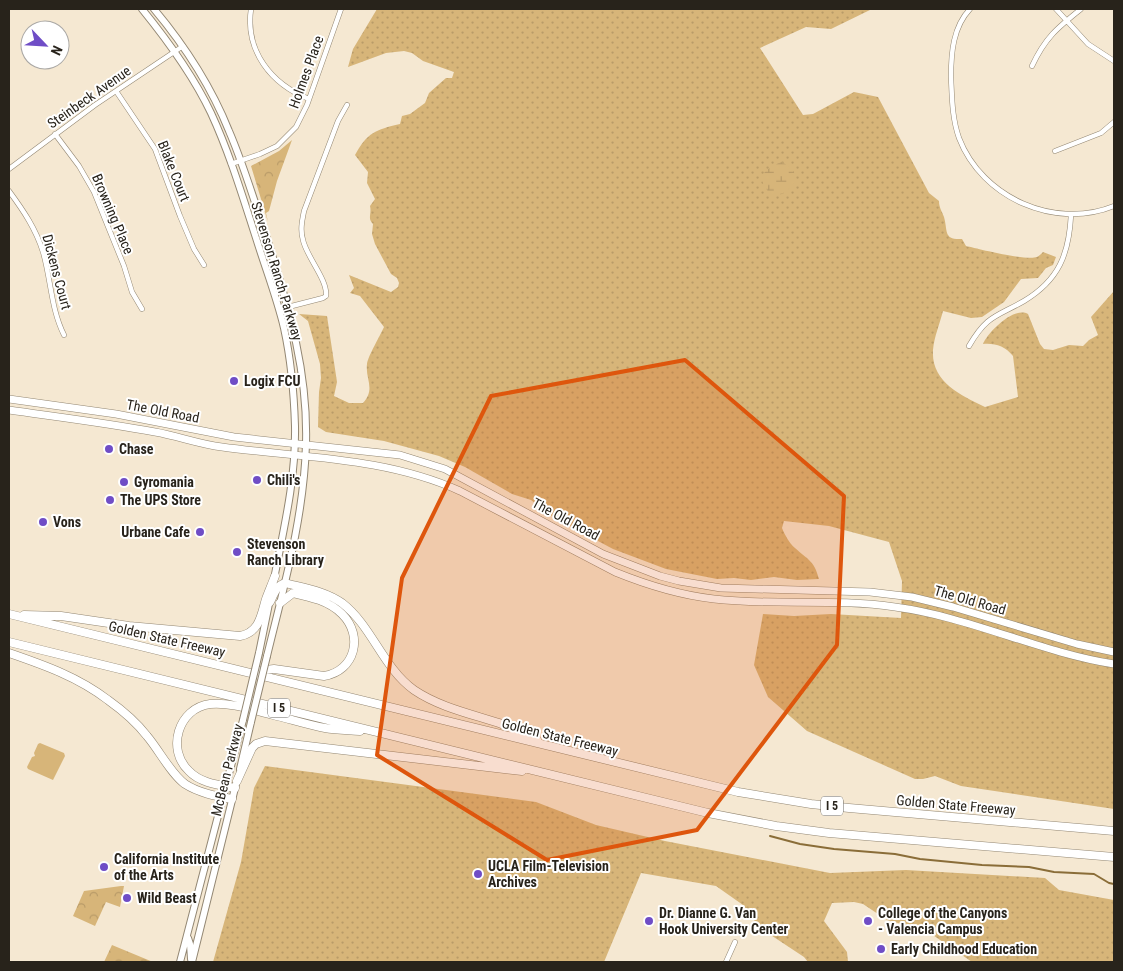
<svg xmlns="http://www.w3.org/2000/svg" width="1123" height="971" font-family="'Roboto Condensed',sans-serif">
<style>
.grass{fill:url(#grass-dots)}
.wetland{fill:url(#wetland-marsh)}
.park{fill:url(#park-crowns)}
.pitch{fill:#d7b579}
.lines{fill:none;stroke-linecap:round;stroke-linejoin:round}
.stream{stroke:#8a6d38;stroke-width:2}
.minor-casing{stroke:#938773;stroke-width:5.5}
.secondary-casing{stroke:#938773;stroke-width:8}
.primary-casing{stroke:#938773;stroke-width:8}
.motorway-casing{stroke:#938773;stroke-width:9}
.minor{stroke:#fff;stroke-width:4.5}
.secondary{stroke:#fff;stroke-width:6}
.primary{stroke:#fff;stroke-width:7}
.motorway{stroke:#fff;stroke-width:8}
.secondary-bridge-casing{stroke:#938773;stroke-width:8;stroke-linecap:butt}
.secondary-bridge{stroke:#fff;stroke-width:6}
.marked{fill:#de560d;fill-opacity:0.2;stroke:#de560d;stroke-width:4;stroke-linejoin:round}
.poi-dot{fill:#6f4dc6;stroke:#fff;stroke-width:2}
.labels{text-anchor:middle;stroke-width:4;stroke-linejoin:round;paint-order:stroke}
.shield{fill:#fff;stroke:#68655f;stroke-width:1}
.shield-label{font-size:12px;font-weight:bold;fill:#28231b}
.street-label{font-size:14px;fill:#28231b;stroke:#fff}
.poi-label{font-size:14px;font-weight:bold;fill:#28231b;stroke:#fff;text-anchor:start}
</style>
<defs>
<pattern id="grass-dots" width="8" height="8" patternUnits="userSpaceOnUse" patternTransform="scale(1.25)"><rect width="8" height="8" fill="#d7b579"/><path d="M2 2h.1M6 6h.1" fill="none" stroke="#b99b68" stroke-width="1.8" stroke-linecap="round"/></pattern>
<pattern id="wetland-marsh" width="20" height="14" patternUnits="userSpaceOnUse" patternTransform="scale(1.25)"><rect width="20" height="14" fill="#d7b579"/><path d="M1 5h8M5 5V1M11 12h8M15 12V8" fill="none" stroke="#b99b68"/></pattern>
<pattern id="park-crowns" width="20" height="18" patternUnits="userSpaceOnUse" patternTransform="scale(1.25)"><rect width="20" height="18" fill="#d7b579"/><path d="M2 6a3 3 0 1 1 6 0M12 15a3 3 0 1 1 6 0" fill="none" stroke="#b99b68"/></pattern>
</defs>
<rect width="100%" height="100%" fill="#f5e8d2"/>
<path class="grass" d="M377,9h495l-41,20 -25,-2 -46,21 43,67 10,-1 41,-22 24,5 51,96 10,8c0,7 3,10 5,16 4,14 -1,23 18,22l4,7c13,3 60,15 71,11 2,-1 4,-3 6,-5l13,5 -3,8 -7,3 -8,10 -17,1 -17,23 -22,15 -11,1 -28,-7c-3,12 -9,26 -10,39 -2,32 27,45 52,57l33,-10 -5,-41c-8,-10 -18,-13 -30,-12 5,-12 31,-38 45,-30l12,30 4,5 9,1 16,-5 14,1 6,-6 9,-5 -7,-18 23,-26v518l-153,-23 -26,-10 -12,3h-8l-108,-48 -39,-34 -14,-32 9,-51 31,2 37,-2 70,4 1,-37 -13,-39 -60,-16 -45,-5 -2,7c3,7 7,15 13,20 13,12 19,12 24,31l-22,1 -23,-3 -23,3 -17,-2 -17,1 -51,-10 -53,-20 -60,-32 -22,-17 -19,-6 -47,-27 -26,-11 -55,-15 -58,-9 -8,-5 1,-35 2,-14 -1,-14 -12,-43 -9,-7 28,2 10,66 -3,14 15,7h14c13,-14 2,-24 4,-39 1,-8 13,-28 17,-37l-24,-31 -10,-3 4,-5 -5,-13 42,17 7,-5 1,-4 -2,-5 -6,-4 -16,-30 -3,-10 1,-10c-6,-6 -1,-10 -3,-18l5,-7 -8,-16 1,-11 -13,-17c13,-23 20,-25 45,-31l2,-8 8,-2 15,-11 4,-10 17,-15h6l2,-6 -31,-11 -11,-8 -8,-2 -18,2 -38,14 5,-18z
M265,766l271,36 60,23 69,16 165,32 76,-3 139,8 14,12 55,10v62h-142l-45,-31 -40,-11 -24,-16 -9,-2 -22,1 -8,18 23,31 1,10h-40l-4,-5 -44,-29 -17,-23 -27,-19 -75,-13 -37,89h-391l28,-100 13,-74z"/>
<path class="wetland" d="M781,162c9,4 15,9 15,19 -6,7 -14,16 -24,15 -16,-17 -12,-25 9,-34z"/>
<path class="park" d="M292,140l-15,41 -8,30 -3,2 2,9 -17,-56 28,-15z
M121,886h3l-4,21 -14,-5 -11,24 -22,-10 11,-25z
M112,945l41,17h-49z"/>
<path class="pitch" d="M40,743l24,10 1,3 -12,24 -25,-11 -1,-2 5,-10 3,-1 -1,-3 4,-9z"/>
<g class="lines">
<path class="stream" d="M770,836l30,8 34,5 61,5 25,5 62,6 47,2 25,5 40,2 15,9 5,1"/>
<g class="minor-casing">
<path id="minor" d="M251,9c-6,42 20,75 58,90
M970,9c-17,18 -19,44 -19,68 1,21 1,41 8,61 23,60 96,92 155,68
M1056,9l32,35 26,17
M1032,66c13,-28 25,-38 49,-57
M116,91l39,58 25,67 14,33 10,16
M55,134l24,32 15,26 30,74 8,26 10,17
M1055,151l46,-18 13,-11
M231,164l29,-10 17,-8 19,-19 11,-22 34,-96
M9,169l86,-64 88,-59
M9,191c14,19 27,38 34,61 8,28 8,57 21,83
M288,307l35,-9 3,-2c2,-16 -20,-40 -23,-56 -3,-10 -1,-19 1,-29l34,-90 9,-16
M969,346c18,-31 27,-29 55,-45 35,-21 45,-47 47,-86
M726,962l9,-20"/>
</g>
<g class="secondary-casing">
<path id="secondary" d="M142,9c26,32 51,66 69,104 19,41 32,85 46,128 9,29 20,57 27,87 7,32 10,65 11,98 1,52 -11,102 -21,153
M154,9c31,37 57,77 75,122 16,37 27,76 40,114 21,67 39,128 37,199 -2,73 -22,142 -39,212
M259,653l11,-54
M240,769l11,-47
M188,938l2,6 1,15
M180,962l63,-242
M192,962l44,-178"/>
</g>
<g class="primary-casing">
<path id="primary" d="M9,399l107,15 118,23 166,18 45,14 158,85 57,22 19,5 42,7 149,4 42,5 41,10 124,37 37,8
M9,410c49,7 98,13 146,22 23,4 44,12 67,15 80,11 163,10 238,44l155,81c32,13 64,23 99,27 60,7 121,-1 181,8 75,10 144,45 219,57"/>
</g>
<g class="motorway-casing">
<path id="motorway" d="M270,602c4,-8 6,-16 15,-19 19,5 40,8 57,20 30,23 41,65 72,87 25,17 57,24 85,33 13,5 26,12 38,17
M9,614l729,178 73,12 38,4 265,23
M24,615l37,1 68,10 111,10c20,-4 21,-21 26,-37 3,-8 6,-15 9,-23
M9,642l699,171 68,13 53,7 285,24
M9,653c35,12 69,24 99,47 14,10 29,23 39,36 12,14 24,38 38,48 14,9 31,12 47,15
M257,671l17,-2 50,7c31,-5 40,-40 18,-62 -13,-13 -31,-17 -49,-21l-13,10
M237,781l15,-33 4,-4 9,-3 257,30
M235,788c-16,-3 -35,-5 -46,-17 -23,-21 -11,-63 21,-67 20,-2 43,6 63,11 17,4 35,10 52,13 12,2 23,2 35,3"/>
</g>
<use href="#minor" class="minor"/>
<use href="#secondary" class="secondary"/>
<use href="#primary" class="primary"/>
<use href="#motorway" class="motorway"/>
<g class="secondary-bridge-casing">
<path id="secondary-bridge" d="M243,720l16,-67
M251,722l16,-66"/>
</g>
<use href="#secondary-bridge" class="secondary-bridge"/>
</g>
<path class="marked" d="M685,360l159,136 -7,149 -140,185 -150,30 -170,-105 25,-177 89,-182z"/>
<g class="poi-dot">
<circle cx="234" cy="381" r="5"/>
<circle cx="109" cy="449" r="5"/>
<circle cx="257" cy="480" r="5"/>
<circle cx="124" cy="482" r="5"/>
<circle cx="110" cy="500" r="5"/>
<circle cx="43" cy="522" r="5"/>
<circle cx="200" cy="532" r="5"/>
<circle cx="237" cy="552" r="5"/>
<circle cx="104" cy="867" r="5"/>
<circle cx="478" cy="874" r="5"/>
<circle cx="127" cy="898" r="5"/>
<circle cx="649" cy="921" r="5"/>
<circle cx="868" cy="921" r="5"/>
<circle cx="881" cy="949" r="5"/>
</g>
<g class="labels">
<g class="shield">
<rect x="268" y="698.5" width="22" height="19" rx="4"/>
<rect x="821" y="796.5" width="22" height="19" rx="4"/>
</g>
<g class="shield-label">
<text x="279" y="712">I 5</text>
<text x="832" y="810">I 5</text>
</g>
<g class="street-label">
<text transform="translate(306 72) rotate(-70)" y="5">Holmes Place</text>
<text transform="translate(89 97) rotate(-35)" y="5">Steinbeck Avenue</text>
<text transform="translate(174 171) rotate(68)" y="5">Blake Court</text>
<text transform="translate(113 214) rotate(67)" y="5">Browning Place</text>
<text transform="translate(277 271) rotate(73)" y="5">Stevenson Ranch Parkway</text>
<text transform="translate(57 272) rotate(75)" y="5">Dickens Court</text>
<text transform="translate(163 411) rotate(11)" y="5">The Old Road</text>
<text transform="translate(566 519) rotate(28)" y="5">The Old Road</text>
<text transform="translate(970 600) rotate(16)" y="5">The Old Road</text>
<text transform="translate(167 639) rotate(13)" y="5">Golden State Freeway</text>
<text transform="translate(560 737) rotate(14)" y="5">Golden State Freeway</text>
<text transform="translate(227 770) rotate(-76)" y="5">McBean Parkway</text>
<text transform="translate(956 805) rotate(5)" y="5">Golden State Freeway</text>
</g>
<g class="poi-label">
<text x="244" y="386">Logix FCU</text>
<text x="119" y="454">Chase</text>
<text x="267" y="485">Chili's</text>
<text x="134" y="487">Gyromania</text>
<text x="120" y="505">The UPS Store</text>
<text x="53" y="527">Vons</text>
<text x="190" y="537" text-anchor="end">Urbane Cafe</text>
<text x="247" y="549">Stevenson<tspan x="247" dy="16">Ranch Library</tspan></text>
<text x="114" y="864">California Institute<tspan x="114" dy="16">of the Arts</tspan></text>
<text x="488" y="871">UCLA Film-Television<tspan x="488" dy="16">Archives</tspan></text>
<text x="137" y="903">Wild Beast</text>
<text x="659" y="918">Dr. Dianne G. Van<tspan x="659" dy="16">Hook University Center</tspan></text>
<text x="878" y="918">College of the Canyons<tspan x="878" dy="16">- Valencia Campus</tspan></text>
<text x="891" y="954">Early Childhood Education</text>
</g>
</g>
<rect width="1123" height="971" fill="none" stroke="#28231b" stroke-width="20"/>
<g transform="translate(45 45) rotate(115)"><circle r="24" fill="#ffffff" stroke="#a9a7a4"/>
<path d="M0-4L9 19L0 12L-9 19Z" fill="#6f4dc6"/>
<text y="-8" font-size="14" font-weight="bold" text-anchor="middle" fill="#28231b">N</text>
</g>
</svg>
